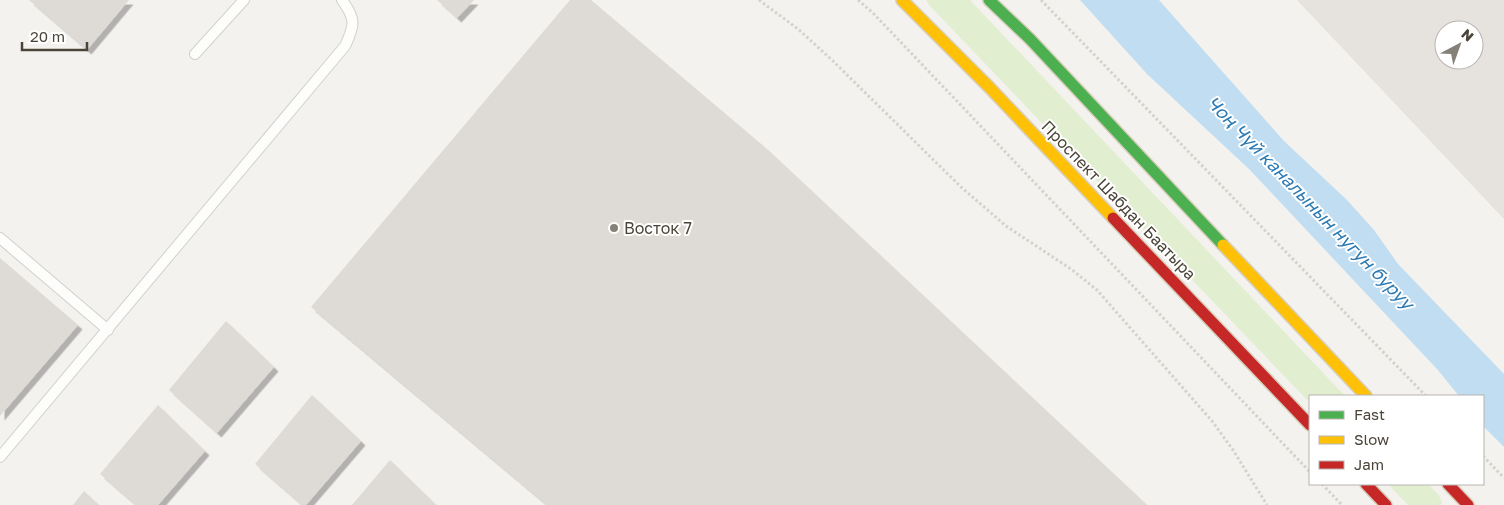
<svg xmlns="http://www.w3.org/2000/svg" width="1504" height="505" font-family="'Golos Text',sans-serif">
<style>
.industrial{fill:#e6e2de;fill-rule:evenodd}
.green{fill:#e1eecf}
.water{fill:#c0ddf1}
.building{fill:#dedbd6;filter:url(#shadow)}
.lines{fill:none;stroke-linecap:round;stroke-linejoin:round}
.lane-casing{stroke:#d2d0cb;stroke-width:12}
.fast-casing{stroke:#d6cebb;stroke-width:14}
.slow-casing{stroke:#d6cebb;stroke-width:14}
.jam-casing{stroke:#d6cebb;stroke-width:14}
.path{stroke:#d3d2cc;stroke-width:3;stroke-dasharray:2.5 2.5;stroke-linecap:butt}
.lane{stroke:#fdfdfc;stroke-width:10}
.fast{stroke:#4caf50;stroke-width:11}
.slow{stroke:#ffc107;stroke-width:11}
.jam{stroke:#c62828;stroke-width:11}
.poi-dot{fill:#868178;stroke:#fff;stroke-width:2}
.labels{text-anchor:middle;stroke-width:4;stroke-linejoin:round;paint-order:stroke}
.street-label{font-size:16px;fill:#4b4439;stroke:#fff}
.poi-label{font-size:16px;fill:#4b4439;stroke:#fff;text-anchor:start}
.water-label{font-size:18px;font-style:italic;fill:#2e7ab2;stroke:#fff}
</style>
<defs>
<filter id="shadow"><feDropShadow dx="4.5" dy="4.5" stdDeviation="0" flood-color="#0004"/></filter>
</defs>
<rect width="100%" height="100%" fill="#f4f2ee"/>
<path class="industrial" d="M1297,0h207v219zM1444,30h30v30h-30z"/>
<path class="green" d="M926,0h44l375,396h-35v7l-381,-398z
M1388,484h40l10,10 4,8 -1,3h-33z"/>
<path class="water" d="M1080,0h79l125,141 63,59 27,30 24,34 106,110v73l-21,-21v-30h-24l-22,-27 -188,-200 -102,-95z"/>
<path class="building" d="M29,0h100l-42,50z
M437,0h37l-17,18z
M570,0h21l177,150 379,355h-600l-236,-198z
M0,258l78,67 -78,91z
M226,321l48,46 -57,66 -48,-43z
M312,395l49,46 -55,64h-4l-47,-41z
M158,405l47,46 -47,54h-22l-36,-31z
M390,460l46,45h-84z
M84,491l15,14h-26z"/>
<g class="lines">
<g class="lane-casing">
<path id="lane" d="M195,54l49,-54
M0,238l108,92
M0,457l345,-411c10,-21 11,-27 -3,-46"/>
</g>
<g class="fast-casing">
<path id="fast" d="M989,0l41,39 193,206"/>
</g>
<g class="slow-casing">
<path id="slow" d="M902,0l88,88 123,130
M1223,245l143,151"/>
</g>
<g class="jam-casing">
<path id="jam" d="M1113,218l197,207
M1366,484l20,21
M1448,484l20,21"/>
</g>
<path class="path" d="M759,0l39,29 35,32 128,126 45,39 65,43 26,21 115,131 21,29 34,55
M858,0l15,13 437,459
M1041,0l385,396
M1483,456l21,22
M1322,484l20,21"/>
<use href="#lane" class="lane"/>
<use href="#fast" class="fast"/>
<use href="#slow" class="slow"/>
<use href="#jam" class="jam"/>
</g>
<circle class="poi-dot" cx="614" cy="228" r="5"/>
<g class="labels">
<g class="street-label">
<text transform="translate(1119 200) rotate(46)" y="6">Проспект Шабдан Баатыра</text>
</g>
<g class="poi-label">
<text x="624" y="234">Восток 7</text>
</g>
<g class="water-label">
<text transform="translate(1310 203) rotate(46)" y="6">Чоң Чүй каналынын нугун буруу</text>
</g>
</g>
<rect x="1309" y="395" width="175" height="90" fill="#ffffff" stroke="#b7b4b0"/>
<rect x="1319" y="411" width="25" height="8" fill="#4caf50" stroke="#b7b4b0"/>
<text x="1354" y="420" font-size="15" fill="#4b4439">Fast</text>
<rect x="1319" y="436" width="25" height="8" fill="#ffc107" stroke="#b7b4b0"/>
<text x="1354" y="445" font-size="15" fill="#4b4439">Slow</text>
<rect x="1319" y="461" width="25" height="8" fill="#c62828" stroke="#b7b4b0"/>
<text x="1354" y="470" font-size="15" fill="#4b4439">Jam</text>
<g transform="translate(1459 45) rotate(41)"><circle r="24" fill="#ffffff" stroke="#b7b4b0"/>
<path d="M0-4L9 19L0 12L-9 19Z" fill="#868178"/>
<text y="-8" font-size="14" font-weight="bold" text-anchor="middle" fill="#4b4439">N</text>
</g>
<path d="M22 42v8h65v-8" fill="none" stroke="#4b4439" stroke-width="2.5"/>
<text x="30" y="42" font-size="15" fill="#4b4439" stroke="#ffffff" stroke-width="4" paint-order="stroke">20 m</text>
</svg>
